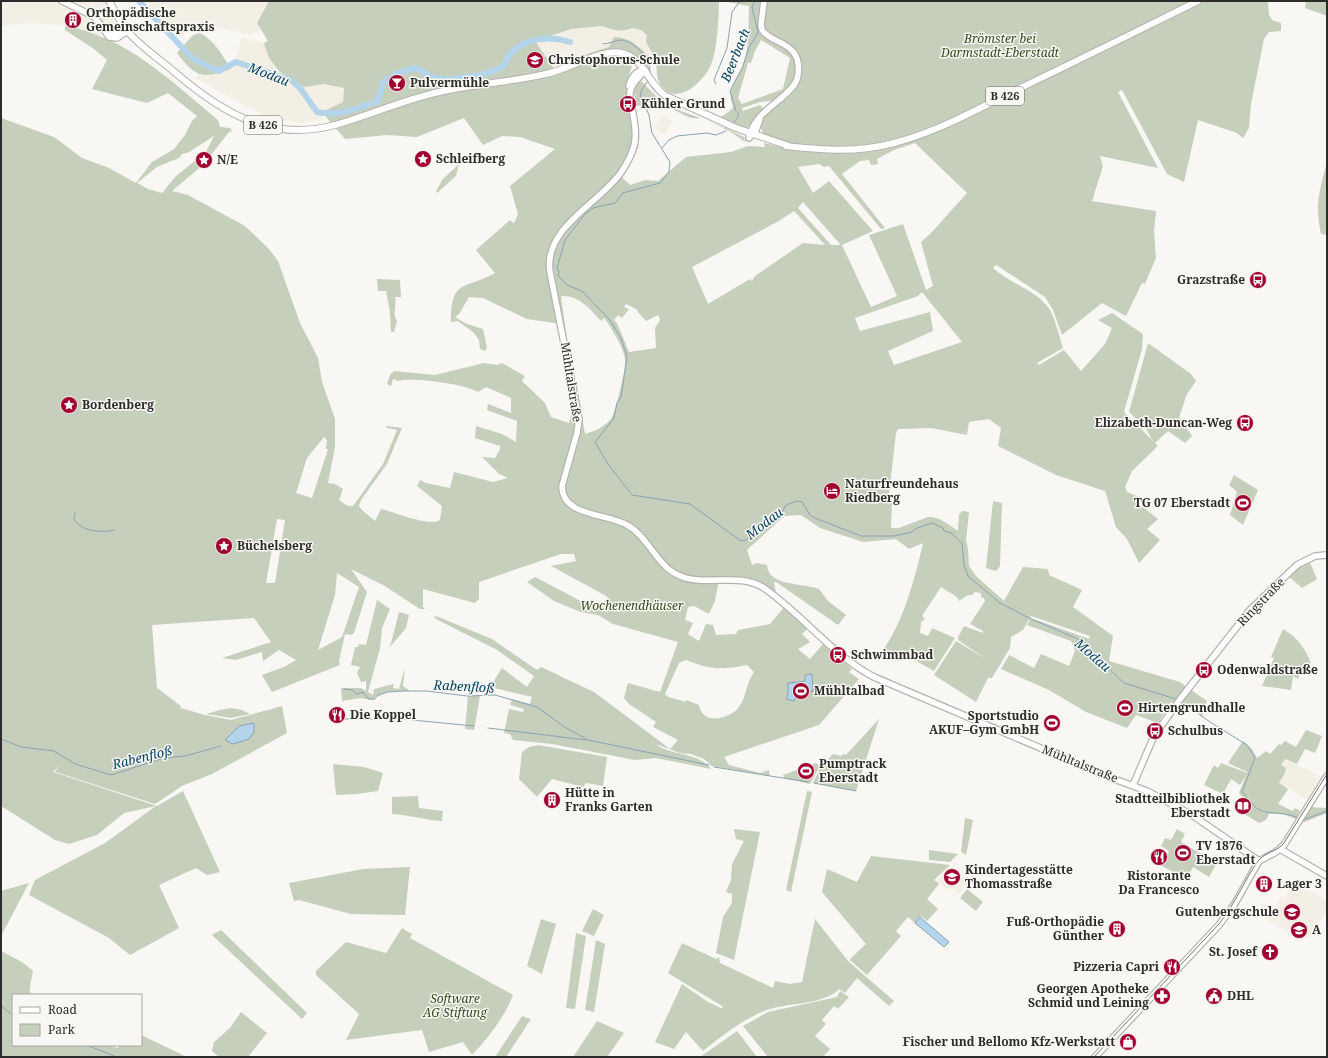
<svg xmlns="http://www.w3.org/2000/svg" width="1328" height="1058" font-family="'Noto Serif',serif">
<style>
.built{fill:#f3efe4}
.green{fill:#c5cfbb;fill-rule:evenodd}
.water{fill:#b3d4ea;stroke:#8ba2b1}
.lines{fill:none;stroke-linecap:round;stroke-linejoin:round}
.stream{stroke:#8ba2b1;stroke-width:1}
.river{stroke:#b3d4ea;stroke-width:6}
.secondary-casing{stroke:#b5b3b0;stroke-width:8}
.primary-casing{stroke:#b5b3b0;stroke-width:8}
.secondary{stroke:#fff;stroke-width:5.5}
.primary{stroke:#fff;stroke-width:6}
.tram{stroke:#757472;stroke-width:1}
.labels{text-anchor:middle;stroke-width:3;stroke-linejoin:round;paint-order:stroke}
.shield{fill:#f8f7f4;stroke:#6a6967;stroke-width:1}
.shield-label{font-size:11px;font-weight:bold;fill:#2d2c2b}
.poi-label{font-size:12px;font-weight:bold;fill:#2d2c2b;stroke:#f8f7f4;text-anchor:start}
.park-label{font-size:12px;font-style:italic;fill:#344919;stroke:#f8f7f4}
.street-label{font-size:12px;fill:#2d2c2b;stroke:#f8f7f4}
.water-label{font-size:13px;font-style:italic;fill:#034360;stroke:#f8f7f4}
</style>
<rect width="100%" height="100%" fill="#f8f7f4"/>
<path class="built" d="M1,1h102l13,23v6l-4,3 -13,2 -26,-9 -10,-1 -34,-2 -28,3z
M145,1h124l-11,22 3,6 -10,6 -36,-8 -16,-1 -5,1 -14,11z
M602,26l10,4 14,1 6,-3 9,2 6,5 4,15 4,8 -3,2 -15,-16 -17,-7 -11,10 -33,15 -46,13 5,-34 36,-12z
M241,38l23,5 5,15 35,29 20,-3 20,4 -1,14 -21,10 1,8 -11,2 -15,1 -11,-3 -7,2 -38,-18 -45,-26 9,-14 14,5 17,-10z
M663,114l10,8 -8,13 -11,-8z
M1284,759l40,19 -16,22 -29,-17 7,-10v-5l-6,-3z
M951,866l18,15 -10,13 -7,-6 -4,2 -12,-9 9,-9h2z
M1294,882l33,18v11l-18,28 -19,-10 -2,3 -32,-18 6,-10 12,4 7,-12 4,2z"/>
<path class="green" d="M269,1h450c0,16 -2,53 -9,66 -8,16 -35,41 -50,17 -4,-7 -3,-16 -4,-23l-10,6 -10,-10 -9,-5 -4,6 9,9 -6,15v12l9,43 -4,14 -13,22 12,12 15,-5 13,1 28,-24 45,-5 17,-6 17,1 -1,-4 25,6 -25,-15 -4,-7 5,-13 21,-18h2l2,-3 -1,-2 -18,10 -11,1 -18,6 1,3 17,-6 3,3 -17,21 -16,-4 -5,3 19,9 1,5 -14,-10 -21,-10 14,6 5,-4 -10,-6c24,-15 9,-9 12,-27 1,-9 10,-17 12,-26 7,-18 5,-39 6,-59l-26,-5h545l1,14 3,5 9,3v8l-12,1 -5,7 -13,65 -2,24 -6,10 -6,-5 -39,-13 -14,62 -17,-8 -45,-84 -4,2 40,76 -58,-12 3,10 -11,35 64,10 -2,20 2,27 -11,26 -3,-1 -16,33 -24,-13 -40,32 -9,-25 -8,-13 -49,-32 -3,3c17,16 44,22 57,42 6,11 9,26 13,38l-26,15 2,2 25,-15 17,21 24,-27 7,-16 -14,-8 14,-7 31,21 -1,15 -18,63 29,29 -7,-12 -17,-17 19,-69 43,31 5,7 -9,13 -8,23 13,19 -7,7 -17,-12 -13,12 3,3 -26,25 -7,16 2,5 14,6 -2,6 19,15 -11,10 13,11 -21,23 -12,-24 -11,-12 -11,-36 -49,-16 -58,-29 3,-18 -12,-9 -20,3 -2,13 -36,-7 -33,1 -2,4 -7,61 3,7 -1,27h8l29,-11c12,0 20,7 30,14l1,-17 4,-3 6,1 -3,29 2,8 1,17 7,10 28,25 19,-34 25,2 1,6 33,15 -9,17 40,29 -4,25 71,21 27,19 -5,16 -21,-17 -3,3 -7,-1 -13,21 -22,-8 -9,13 -41,-16 -37,-22 -48,-21 8,-14 25,13 7,-14 28,12 6,-15 -4,-10 -44,-16 4,-7 58,21 1,-3 -59,-20 -8,14 -12,7 -1,11 -18,30h-4l-12,24 -42,-27 22,-34 30,18 -28,-19v-3l6,-11 19,7v-2l-13,-7 15,-23 -1,-3 -3,-1v-4l-7,-1 -1,3h-5l-9,6 -2,-4 -16,-10 -19,29 3,3 -4,3 -1,11 8,3 4,-8 23,10 -21,33 -21,-12 -16,2 -18,-6c23,-27 36,-77 44,-112l-14,6 -13,-10 -33,3 -43,-14 -19,-13 -17,1 -37,34 5,15 5,-2 10,2c1,22 38,18 52,24l9,12 18,14 -8,10 -62,-43h-2l2,11 -2,3 -16,-11 -39,-5 -4,21 -6,13 -15,-8 -6,1 -3,13 8,3 -5,11 11,7 7,-17 7,1 3,10 20,-1 2,-4 32,-6 15,-18 24,21 -7,7 8,8 -12,7 12,10 13,-15 29,25 -3,3 10,7 -40,46 -95,32 5,8 31,8 9,-3 1,6 -58,-10 -8,-7 -13,-5 -11,-1 -24,-9c14,12 43,8 55,25l-55,-11 -21,2 -83,-16 -39,-4 -3,-6 -6,-1 5,-24 14,3 1,-3 -14,-4 2,-6 18,5 2,-7 -42,-10 12,-19 25,19 7,-11 -37,-26 -61,-31 -2,-2 2,-1 56,23 45,31 4,-3 53,25 76,57 8,-9 -25,-13 3,-5 -27,-18 -5,-6 4,-15 32,9 18,-50 -65,-18 -15,-9 -17,-3 -27,-11 -27,-19 8,-5 63,33 10,-13 -57,-31 25,-5 -2,-7h-13l-82,28v17l-4,4 -52,-14v18l2,2h-5l-37,-24 -32,-16 16,23 -13,41 -3,2 -6,-1 -6,27 1,4 -68,27 -10,-17 22,-8 12,-7 -17,-10 -16,11 -1,-9 -26,8 -14,-2 49,-16 -17,-24 -102,7 5,63 24,18 -1,3 1,-1 24,7 26,5 51,-14 5,27 -75,41 -30,12 -27,18 -100,-32 5,-7 -7,7 104,34 26,-15 37,81 -13,3 -11,-7 -37,17 20,43 -49,27 -21,-17 -80,-43 6,-15 70,-37 51,-37 -32,7 -27,22 -28,9 -14,-4 -54,-34v-688l53,19 28,21 27,10 27,15 16,-21 22,-13 11,-14 7,-14 5,-5 -29,-23 -21,10 -55,-14 15,-29 -13,-11 -29,-19v-4c61,10 107,56 153,94l2,7 10,1 2,3 -3,1 -25,32 -32,27 16,4 57,31 23,22 10,13 22,62 18,35 4,24 13,37v28l-7,36 7,1 8,5 -4,11c4,3 8,7 14,6l30,-42 14,-34 -10,-2 -1,-2 16,2 -15,36 -26,36 -2,6 3,4 13,11 6,-12c14,3 47,18 59,11l2,-14 -25,-20 3,-6 6,3 24,5 4,-16 39,10 15,-4 -9,-4 -17,-17 13,1 5,-9v-3l-25,-8 1,-12 26,8 14,8 1,-21 -30,-11 1,-6 23,9v-15l-25,-11 -8,5c-14,-8 -65,-15 -80,-11l-5,-2 -2,7 -4,-2 3,-9 4,-4 41,4 49,-12 13,2 5,-2 23,13 -3,5 23,22 6,14 18,6 3,-13 -2,-19 7,-5 8,48c10,-3 19,-7 26,-15 4,-5 15,-50 14,-57 0,-13 -11,-28 -17,-39l-4,-5 -3,3c-11,-12 -22,-26 -40,-25l6,45 -2,3 -4,-20 -34,-5 -44,-21 -14,-1 -10,17 -4,3 12,7 16,5 4,19 -2,3 -5,-2 -1,-9 -5,-7 -16,-12 -7,1c0,-44 14,-32 44,-49l-19,-23 34,-30 4,3 4,-9 -8,-28 45,-37 -35,-12 -18,-1 -19,9 -19,-27 -47,19 -30,-2 -42,4 -23,-27 21,-10 1,-14 -20,-4 -20,3 -24,-15 -11,-14 -5,-15 4,-2 -11,-18zM602,26c10,4 21,7 30,2l9,2 6,5 -1,7 9,16 -3,2c-11,-12 -21,-23 -38,-23l-5,10 -19,6 -14,9 -22,7 -19,-28 36,-12zM761,40l29,18 -7,31 -41,15 -4,-6 10,-35h3l4,-12zM214,136l-8,16 -30,24 -14,17 -14,-4 -11,-6 20,-16 22,-9 3,-4 7,-2zM915,143l52,50 -35,39 -11,10 12,44 -7,4 -23,-66 -34,11 28,61 -26,11 -29,-62 31,-14 -44,-50 -16,12 -15,-26 21,-3 5,3 5,-1 52,63 4,-1 -43,-54 18,-13 9,-1 2,5 7,-1 -1,-5 17,-9zM803,202l37,42v1h-9l-33,-37zM794,211l31,34 -22,-2 -48,33 -3,5 -2,-2 -42,25 -16,-37 87,-46zM922,292l40,50 -68,23 -6,-14 45,-20 -3,-19 -70,19 -5,-13 63,-22zM626,304l12,6 -1,1 9,10 12,-6 2,5 -5,8 1,20 -27,4 -12,-29 -3,-3 4,-5 4,3 7,-9 -5,-2zM324,437l3,3 -1,9h2l-16,49 -16,-5 11,-35zM277,519l8,1 -10,63h-9zM337,573l22,14 -17,50 -24,13 17,-55zM686,660c25,10 35,10 61,5l7,7c-8,11 -8,26 -15,35 -10,13 -37,18 -40,-2l-13,-5 -2,2c-6,-4 -14,-2 -19,-8l14,-31z
M1306,1h21v15l-22,-8z
M200,33c14,7 23,23 31,36 -29,10 -35,9 -54,-16l16,-18z
M641,81l19,19 13,8 27,10c-13,4 -33,-16 -44,-16 -6,-1 -13,3 -19,4l-4,-17z
M1327,163v72l-6,-1c-6,-28 -2,-44 6,-71z
M459,164l-3,12 -19,17 -1,-1 6,-12z
M377,279l23,1 1,17h-6c2,8 -3,17 2,24l-3,11h-3l-1,-20 -4,-21h-8z
M1234,475l24,15 -15,35 -13,-10 7,-23 -8,-7z
M993,501l9,2 -2,63 -4,5 -10,-3z
M1308,558l9,21 -15,9 -15,-13z
M377,600l13,9 -8,19 -2,20 -12,44 5,3 1,-6 20,-5 -1,4 6,1 6,-22 -2,19 7,5c-13,0 -27,-1 -36,9l-13,-2 -19,3 -1,-13h20l5,3v-10l-5,1 -4,-9 3,-6 -9,-2 4,-18h3l1,-3 7,1z
M399,612l10,3 -3,13 -16,19z
M1283,629c14,8 22,19 28,34l-8,6 -5,10 -5,-3 -2,14 -29,-4 12,-28 -3,-1z
M468,696h12l-6,34 -9,-1z
M231,708l11,2 8,4 -19,4 -25,-4 14,-4z
M879,719l-23,72 -43,-8 8,-17 12,-12 8,2 3,-2 2,1z
M1306,730l16,6 -7,17 -10,-4 -8,15 -12,-5 -4,6 5,3 -1,5 -6,10 9,6 -10,15 15,7 2,-3 5,3 -4,8 -16,-6 -11,1 -3,6 -7,3 -13,-8 5,-10 -12,-12 7,-18 -6,10 -9,-6 -8,15 -19,-9 10,-20 4,3 3,-5 26,10v-1l-19,-9 15,-22 9,8 5,9 9,-7 4,3 9,-10 2,1 4,-4 11,6z
M538,745l69,12 -4,29 -17,-3 -3,4 -31,-8 -15,18 -18,-18 3,-27 7,-5z
M816,763l4,3 -10,18 -26,-6 -1,-3z
M333,764l31,3 19,6 -5,18 -21,3 -21,1z
M807,791l5,1 -21,100 -5,-2z
M418,796l1,12 24,3 -1,10c-17,-1 -32,-6 -50,-7v-17z
M1309,807l18,1v5l-25,10 -2,-1z
M965,818l8,2 -7,35 -5,-3z
M734,829l26,3 -26,128 -18,-7 7,-36 9,-14v-9l-6,-2 5,-12 1,-16 12,-23 -8,-2z
M1177,829l8,5 -4,8 36,21 -8,14 -16,-10 -5,9 -5,-3 -6,1 -19,-10 4,-7 4,1 3,-7 -8,-5 4,-8 6,2z
M929,850l29,4 -8,8 -21,-2z
M871,856l79,9 -16,15 5,4 -12,15 11,10 -11,12 -6,-5 -6,7 -7,-6 -12,14 5,5 -34,39 -17,-15 1,-2 15,-14 -44,-52 5,-23 30,13z
M410,867l-5,48 -54,-1 -52,-14 -5,1 -5,-18 74,-14z
M29,883l-28,53v-45z
M967,889l16,13 -7,9 -16,-13z
M593,909l11,6 -10,21 -12,-5z
M541,919l15,5 -14,50 -15,-8z
M815,919l33,42 46,40 -5,5 -32,-28 -12,15 -6,-4c-16,17 -53,13 -75,22 -22,9 -42,25 -61,40l-17,-19 -12,17 -19,-7 27,-58 26,18 15,7 -1,-3 -54,-33 14,-30 34,16 3,-2 1,6 53,25 2,-7 15,3 12,-2z
M402,928l10,6 -2,4 103,57c-9,23 -24,42 -41,60l-9,-13 -34,10 -7,-22 -76,10 13,-26 -43,-39v-4l30,-29 40,11z
M221,930l86,83 -5,6 -90,-84z
M576,933l10,3 -11,73 -9,-1z
M596,940l9,4 -11,68 -9,-2z
M1,951l21,11 11,9c-1,9 -5,16 -2,24h-18v50h95l10,3 1,-3h22v-10l46,22h-186z
M840,991l9,6 -11,12 -4,-3 -12,14 4,4 -11,12 15,13 -7,8h-55l-25,-31 25,-14 69,-15z
M241,1012l26,21 -19,24h-29l-7,-6 2,-9 16,-14z
M522,1016l9,3 -25,38h-11z
M597,1021l27,12 -17,24h-34z
M737,1031l20,26h-57z"/>
<path class="water" d="M812,674l1,17 -16,2 -3,8 -8,-2 2,-6v-10l17,-2v-6z
M254,723v9l-5,7 -16,5 -8,-4 14,-14z
M920,917l29,25 -5,5 -29,-24z"/>
<g class="lines">
<path class="stream" d="M603,44c6,0 13,-4 18,-4 14,1 31,21 29,34
M648,81l-6,8 -2,7 9,19 3,18 18,29 -1,10 -9,11 -37,10 -8,10 -22,5 -8,6 -20,26 -8,28 2,4 -1,4 9,9 15,6 27,28 12,19 6,19 -6,40 -4,6 -3,15 -19,24 13,22 24,31 58,9 51,37 5,-1 36,-28 4,-7 11,-4 5,1 8,13 5,3 46,18h33l18,-4 5,-4 15,-5 11,5 1,3 7,2 11,10 2,22 4,11 32,27 29,15 49,21 46,44 52,16
M716,84l-2,-4 13,-32 5,-36 8,-11
M736,111l-6,-20 13,-25 5,-16 10,-18 -6,-25 3,-6
M732,124l6,-7v-4
M662,148l7,-8 8,-4 30,-3 9,2 10,-4
M74,518l1,-5
M74,519c7,13 28,14 41,11
M344,689l8,1 5,4 6,-2 5,7h7
M377,696l10,-4 18,-1h22l40,5 28,-1 42,12 26,19 25,14 121,25
M1181,701l29,21 37,23 8,13 -13,34c5,5 11,15 18,18 9,5 25,1 38,8
M342,719h65
M412,720l62,6
M488,728l98,12
M1,739l20,8 33,4 21,13 36,11 53,-17 21,-2 36,-10
M714,767l94,15
M814,783l42,8
M1303,820l24,-9
M1,1006l12,9
M86,1045l31,12"/>
<path class="river" d="M139,1l53,57 26,13 18,-9 55,18 9,8 17,24c23,5 40,-4 61,-11l5,-19 15,-9 18,-5c7,3 12,8 19,10 12,4 60,-4 69,-13 2,-3 4,-8 6,-11 15,-17 41,-18 60,-12"/>
<g class="secondary-casing">
<path id="secondary" d="M62,1l33,16 14,20 8,1 10,-7
M109,36l16,-9
M645,70c-5,8 -13,11 -15,22 -1,7 2,15 3,22 5,25 3,35 -11,57 -21,32 -79,56 -72,101l29,147 -2,14 -15,53c0,31 45,27 65,39 21,11 29,40 51,50 27,13 60,-4 86,13 39,27 68,67 110,89l232,99 41,15 45,24 67,46
M629,86c2,-8 7,-16 16,-16
M751,136l5,-6 4,-11
M749,138c5,-26 31,-34 45,-53 6,-8 6,-24 0,-32 -7,-11 -24,-12 -32,-23l-1,-5 3,-24
M1133,785l21,-49 27,-38 69,-88 47,-45 18,-9 12,-1
M1280,849l47,27
M1095,1057l124,-132 15,-20 25,-44 17,-9 8,-7 43,-69"/>
</g>
<g class="primary-casing">
<path id="primary" d="M109,1c6,10 11,21 18,30 15,17 34,29 51,44 46,39 94,67 157,50 35,-10 68,-25 104,-33 35,-8 72,-10 107,-18 22,-4 55,-26 76,-21 23,5 26,32 44,43l70,32 53,18
M786,146c37,4 71,7 108,-3 43,-11 82,-33 122,-53 61,-29 121,-59 182,-89"/>
</g>
<use href="#secondary" class="secondary"/>
<use href="#primary" class="primary"/>
<path class="tram" d="M1094,1057l125,-133c16,-20 25,-43 39,-63 7,-9 19,-9 26,-18l43,-69"/>
</g>
<defs>
<g id="building-disc" transform="scale(0.9)"><circle r="9.5" fill="#a10131" stroke="#f8f7f4"/><path d="M-4-6H4V6H1V3H-1V6H-4ZM-2.5-4.3h1.7v1.8h-1.7ZM.8-4.3h1.7v1.8H.8ZM-2.5-1h1.7V.8h-1.7ZM.8-1h1.7V.8H.8Z" fill="#fff"/></g>
<g id="school-disc" transform="scale(0.9)"><circle r="9.5" fill="#a10131" stroke="#f8f7f4"/><path d="M0-5L7-2L0 1L-7-2ZM-4 1L0 2.5L4 1V4Q0 6-4 4Z" fill="#fff"/></g>
<g id="bar-disc" transform="scale(0.9)"><circle r="9.5" fill="#a10131" stroke="#f8f7f4"/><path d="M-6-5H6L.8 .8V4.5H3.5V6h-7V4.5H-.8V.8Z" fill="#fff"/></g>
<g id="bus-disc" transform="scale(0.9)"><circle r="9.5" fill="#a10131" stroke="#f8f7f4"/><path d="M-5-6H5V4H4V6H2V4H-2V6H-4V4H-5ZM-3.5-4V0h7V-4ZM-3.5 1.2v1.5H-2V1.2ZM2 1.2v1.5H3.5V1.2Z" fill="#fff"/></g>
<g id="sight-disc" transform="scale(0.9)"><circle r="9.5" fill="#a10131" stroke="#f8f7f4"/><path d="M0-6L1.8-2.2L6-1.7L2.9 1.2L3.7 5.4L0 3.3L-3.7 5.4L-2.9 1.2L-6-1.7L-1.8-2.2Z" fill="#fff"/></g>
<g id="hotel-disc" transform="scale(0.9)"><circle r="9.5" fill="#a10131" stroke="#f8f7f4"/><path d="M-6-4.5h1.5V1H6V5H4.5V3h-9V5H-6ZM-4 0a1.8 1.8 0 1 1 3.6 0ZM.5 0V-2.5h3Q6-2.5 6 0Z" fill="#fff"/></g>
<g id="stadium-disc" transform="scale(0.9)"><circle r="9.5" fill="#a10131" stroke="#f8f7f4"/><path d="M0-5a6.5 5 0 1 0 0 10a6.5 5 0 1 0 0-10ZM-3.5-1.8h7v3.6h-7Z" fill="#fff"/></g>
<g id="restaurant-disc" transform="scale(0.9)"><circle r="9.5" fill="#a10131" stroke="#f8f7f4"/><path d="M-5-6h1v4h1v-4h1v4h1v-4h1v5L-1.5 .5V6h-2V.5L-5-1ZM5-6V6H3V1.5H1.5Q1.5-4 5-6Z" fill="#fff"/></g>
<g id="library-disc" transform="scale(0.9)"><circle r="9.5" fill="#a10131" stroke="#f8f7f4"/><path d="M-6-4Q-3-5.5-.7-3.5V5Q-3 3-6 4ZM6-4Q3-5.5 .7-3.5V5Q3 3 6 4Z" fill="#fff"/></g>
<g id="church-disc" transform="scale(0.9)"><circle r="9.5" fill="#a10131" stroke="#f8f7f4"/><path d="M-1.2-6h2.4v3.5h3.3v2.4h-3.3V6h-2.4V-.1h-3.3v-2.4h3.3Z" fill="#fff"/></g>
<g id="pharmacy-disc" transform="scale(0.9)"><circle r="9.5" fill="#a10131" stroke="#f8f7f4"/><path d="M-2-6h4v4h4v4h-4v4h-4v-4h-4v-4h4Z" fill="#fff"/></g>
<g id="civic-disc" transform="scale(0.9)"><circle r="9.5" fill="#a10131" stroke="#f8f7f4"/><path d="M-.6-6.5H3V-4.5H.6V-3L4-1V1h2V6H-6V1h2V-1L-.6-3ZM-1.2 2.5V6h2.4V2.5Z" fill="#fff"/></g>
<g id="shop-disc" transform="scale(0.9)"><circle r="9.5" fill="#a10131" stroke="#f8f7f4"/><path d="M-5-2.5h2.3a2.7 3.5 0 0 1 5.4 0H5L5.5 6h-11ZM-1.5-2.5h3a1.5 2.3 0 0 0-3 0Z" fill="#fff"/></g>
</defs>
<g fill-rule="evenodd">
<use href="#building-disc" x="73" y="20"/>
<use href="#school-disc" x="535" y="60"/>
<use href="#bar-disc" x="397" y="83"/>
<use href="#bus-disc" x="628" y="104"/>
<use href="#sight-disc" x="423" y="159"/>
<use href="#sight-disc" x="204" y="160"/>
<use href="#bus-disc" x="1258" y="280"/>
<use href="#sight-disc" x="69" y="405"/>
<use href="#bus-disc" x="1245" y="423"/>
<use href="#hotel-disc" x="832" y="491"/>
<use href="#stadium-disc" x="1243" y="503"/>
<use href="#sight-disc" x="224" y="546"/>
<use href="#bus-disc" x="838" y="655"/>
<use href="#bus-disc" x="1204" y="670"/>
<use href="#stadium-disc" x="801" y="691"/>
<use href="#stadium-disc" x="1125" y="708"/>
<use href="#restaurant-disc" x="337" y="715"/>
<use href="#stadium-disc" x="1052" y="723"/>
<use href="#bus-disc" x="1155" y="731"/>
<use href="#stadium-disc" x="806" y="771"/>
<use href="#building-disc" x="552" y="800"/>
<use href="#library-disc" x="1243" y="806"/>
<use href="#stadium-disc" x="1183" y="853"/>
<use href="#restaurant-disc" x="1159" y="857"/>
<use href="#school-disc" x="952" y="877"/>
<use href="#building-disc" x="1264" y="884"/>
<use href="#school-disc" x="1292" y="912"/>
<use href="#building-disc" x="1117" y="929"/>
<use href="#school-disc" x="1299" y="930"/>
<use href="#church-disc" x="1270" y="952"/>
<use href="#restaurant-disc" x="1172" y="967"/>
<use href="#pharmacy-disc" x="1162" y="996"/>
<use href="#civic-disc" x="1214" y="996"/>
<use href="#shop-disc" x="1128" y="1042"/>
</g>
<g class="labels">
<g class="shield">
<rect x="986" y="87" width="38" height="18" rx="3"/>
<rect x="244" y="116" width="38" height="18" rx="3"/>
</g>
<g class="shield-label">
<text x="1005" y="100">B 426</text>
<text x="263" y="129">B 426</text>
</g>
<g class="poi-label">
<text x="86" y="17">Orthopädische<tspan x="86" dy="14">Gemeinschaftspraxis</tspan></text>
<text x="548" y="64">Christophorus-Schule</text>
<text x="410" y="87">Pulvermühle</text>
<text x="641" y="108">Kühler Grund</text>
<text x="436" y="163">Schleifberg</text>
<text x="217" y="164">N/E</text>
<text x="1245" y="284" text-anchor="end">Grazstraße</text>
<text x="82" y="409">Bordenberg</text>
<text x="1232" y="427" text-anchor="end">Elizabeth-Duncan-Weg</text>
<text x="845" y="488">Naturfreundehaus<tspan x="845" dy="14">Riedberg</tspan></text>
<text x="1230" y="507" text-anchor="end">TG 07 Eberstadt</text>
<text x="237" y="550">Büchelsberg</text>
<text x="851" y="659">Schwimmbad</text>
<text x="1217" y="674">Odenwaldstraße</text>
<text x="814" y="695">Mühltalbad</text>
<text x="1138" y="712">Hirtengrundhalle</text>
<text x="350" y="719">Die Koppel</text>
<text x="1039" y="720" text-anchor="end">Sportstudio<tspan x="1039" dy="14">AKUF–Gym GmbH</tspan></text>
<text x="1168" y="735">Schulbus</text>
<text x="819" y="768">Pumptrack<tspan x="819" dy="14">Eberstadt</tspan></text>
<text x="565" y="797">Hütte in<tspan x="565" dy="14">Franks Garten</tspan></text>
<text x="1230" y="803" text-anchor="end">Stadtteilbibliothek<tspan x="1230" dy="14">Eberstadt</tspan></text>
<text x="1196" y="850">TV 1876<tspan x="1196" dy="14">Eberstadt</tspan></text>
<text x="965" y="874">Kindertagesstätte<tspan x="965" dy="14">Thomasstraße</tspan></text>
<text x="1159" y="880" text-anchor="middle">Ristorante<tspan x="1159" dy="14">Da Francesco</tspan></text>
<text x="1277" y="888">Lager 3</text>
<text x="1279" y="916" text-anchor="end">Gutenbergschule</text>
<text x="1104" y="926" text-anchor="end">Fuß-Orthopädie<tspan x="1104" dy="14">Günther</tspan></text>
<text x="1312" y="934">A</text>
<text x="1257" y="956" text-anchor="end">St. Josef</text>
<text x="1159" y="971" text-anchor="end">Pizzeria Capri</text>
<text x="1149" y="993" text-anchor="end">Georgen Apotheke<tspan x="1149" dy="14">Schmid und Leining</tspan></text>
<text x="1227" y="1000">DHL</text>
<text x="1115" y="1046" text-anchor="end">Fischer und Bellomo Kfz-Werkstatt</text>
</g>
<g class="park-label">
<text x="1000" y="43">Brömster bei<tspan x="1000" dy="14">Darmstadt-Eberstadt</tspan></text>
<text x="632" y="610">Wochenendhäuser</text>
<text x="455" y="1003">Software<tspan x="455" dy="14">AG Stiftung</tspan></text>
</g>
<g class="street-label">
<text transform="translate(571 382) rotate(81)" y="4">Mühltalstraße</text>
<text transform="translate(1261 602) rotate(-46)" y="4">Ringstraße</text>
<text transform="translate(1080 764) rotate(22)" y="4">Mühltalstraße</text>
</g>
<g class="water-label">
<text transform="translate(735 55) rotate(-68)" y="5">Beerbach</text>
<text transform="translate(269 74) rotate(21)" y="5">Modau</text>
<text transform="translate(764 523) rotate(-38)" y="5">Modau</text>
<text transform="translate(1093 655) rotate(41)" y="5">Modau</text>
<text transform="translate(464 686) rotate(3)" y="5">Rabenfloß</text>
<text transform="translate(142 757) rotate(-14)" y="5">Rabenfloß</text>
</g>
</g>
<rect width="1328" height="1058" fill="none" stroke="#2d2c2b" stroke-width="4"/>
<rect x="12" y="994" width="130" height="52" fill="#f8f7f4" stroke="#a7a6a4"/>
<rect x="20" y="1007" width="20" height="6" fill="#ffffff" stroke="#a7a6a4"/>
<text x="48" y="1014" font-size="12" fill="#2d2c2b">Road</text>
<rect x="20" y="1024" width="20" height="12" fill="#c5cfbb" stroke="#a7a6a4"/>
<text x="48" y="1034" font-size="12" fill="#2d2c2b">Park</text>
</svg>
